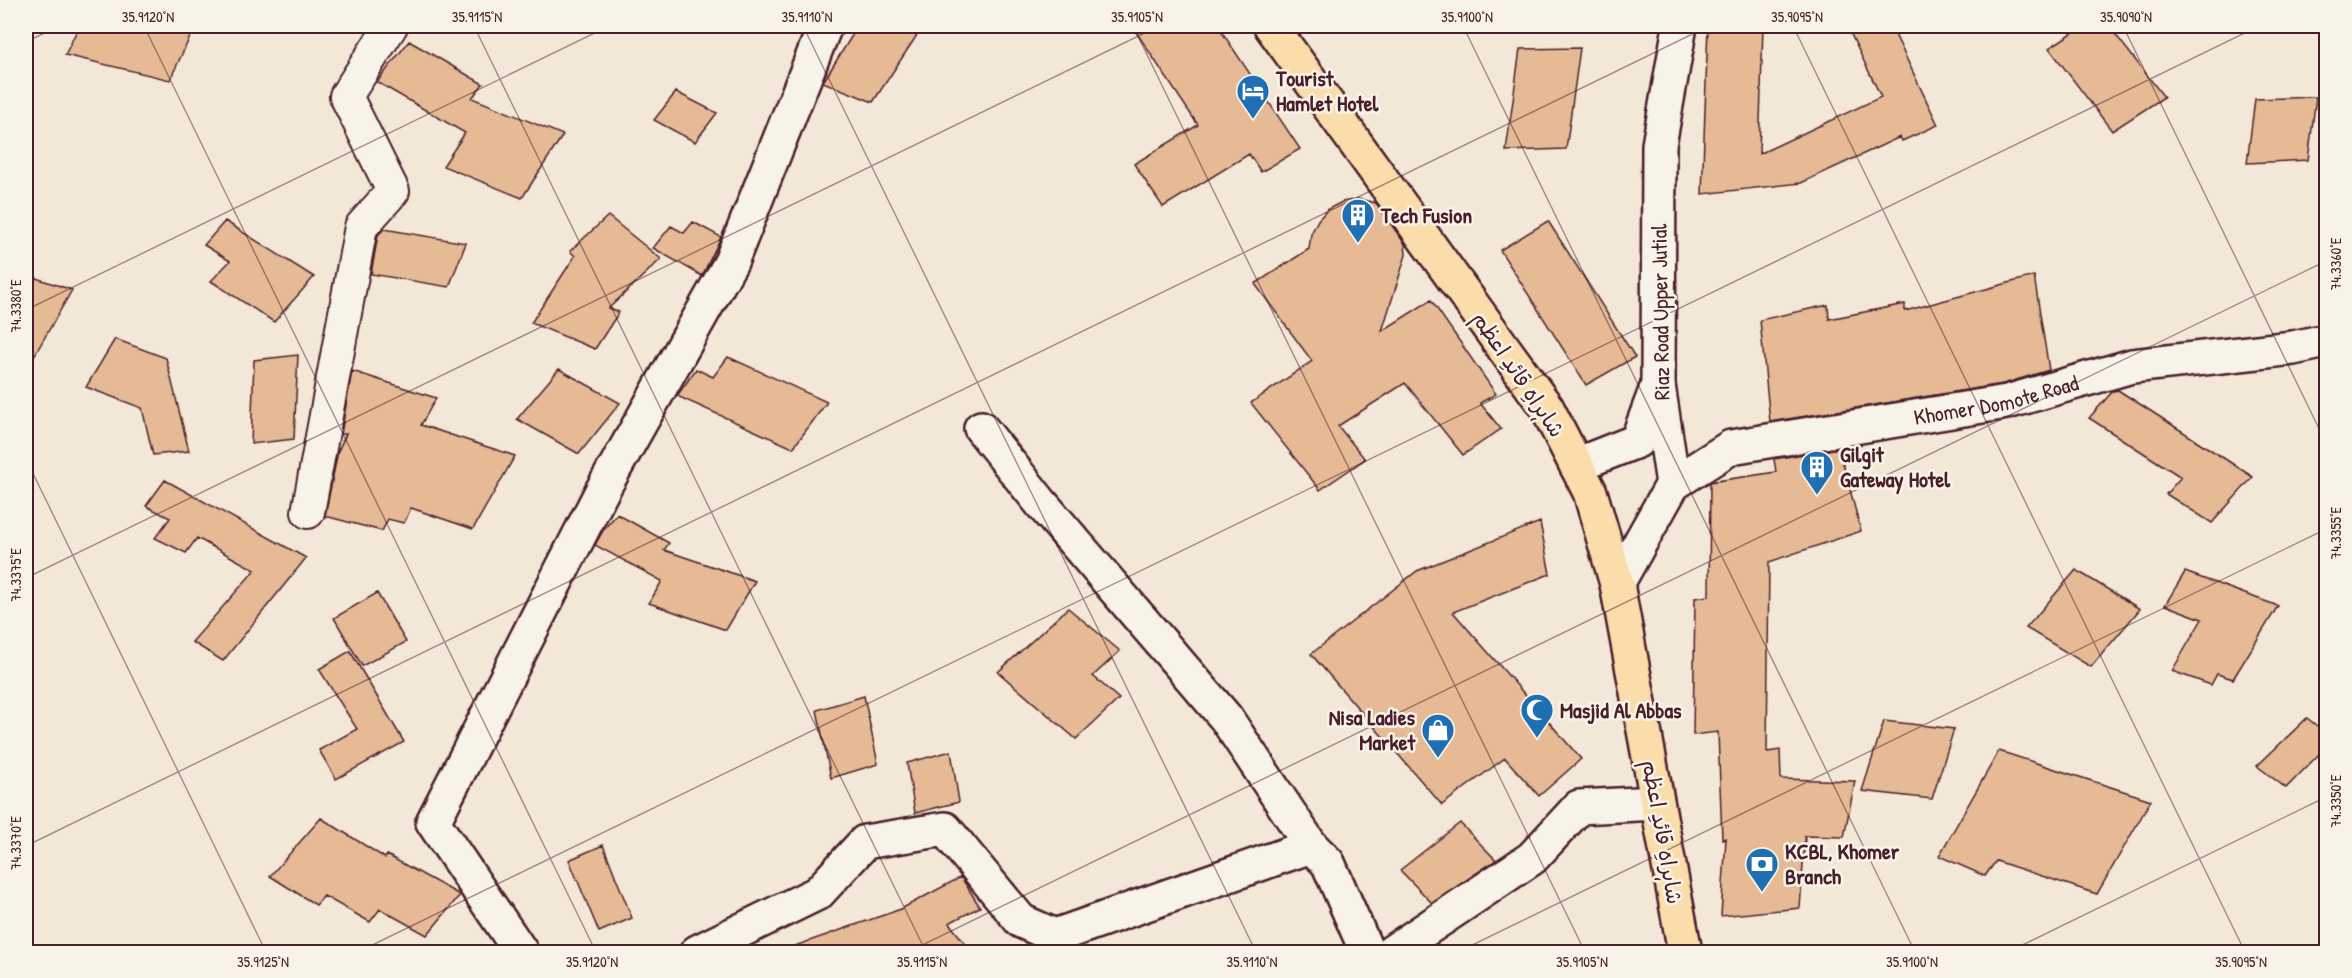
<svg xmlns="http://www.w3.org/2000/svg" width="2352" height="978" font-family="'Patrick Hand','Playpen Sans Arabic',sans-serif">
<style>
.building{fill:#e5ba95;stroke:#4a1f2b;stroke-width:1.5}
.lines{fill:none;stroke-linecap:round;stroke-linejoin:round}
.pedestrian-casing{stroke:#4a1f2b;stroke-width:36}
.minor-casing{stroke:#4a1f2b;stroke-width:38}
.tertiary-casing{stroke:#4a1f2b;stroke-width:38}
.secondary-casing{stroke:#4a1f2b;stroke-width:38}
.trunk-casing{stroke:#4a1f2b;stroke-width:38}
.pedestrian{stroke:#f7f3e8;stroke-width:32}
.minor{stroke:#f7f3e8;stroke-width:33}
.tertiary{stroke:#f7f3e8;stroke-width:33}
.secondary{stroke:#f7f3e8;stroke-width:33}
.trunk{stroke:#faddab;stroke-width:33}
.ticks{fill:none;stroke:#4a1f2b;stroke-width:1.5;stroke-opacity:0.45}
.labels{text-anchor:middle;stroke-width:5;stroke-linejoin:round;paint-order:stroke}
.poi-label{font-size:22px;font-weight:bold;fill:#4a1f2b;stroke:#f7f3e8;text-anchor:start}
.street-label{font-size:22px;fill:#4a1f2b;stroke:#f7f3e8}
.neatline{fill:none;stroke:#4a1f2b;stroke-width:2}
.ticks-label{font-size:15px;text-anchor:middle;fill:#4a1f2b}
</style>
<rect width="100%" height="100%" fill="#f3e8d7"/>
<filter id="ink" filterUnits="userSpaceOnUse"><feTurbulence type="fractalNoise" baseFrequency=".0167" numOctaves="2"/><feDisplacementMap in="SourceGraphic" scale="12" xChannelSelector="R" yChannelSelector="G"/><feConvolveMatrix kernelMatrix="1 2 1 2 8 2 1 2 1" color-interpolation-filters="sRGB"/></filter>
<g filter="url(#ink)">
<path class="building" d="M79,26h116l-25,54 -105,-25z
M858,26h65l-50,76 -50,-20z
M1132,26h86l82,123 -39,23 -12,-18 -86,53 -29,-43 64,-39z
M1708,26h55l-4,128 122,-57 -34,-71h44l47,99 -36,16 -2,-4 -99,46 -99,11z
M2083,26h26l55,71 -52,34 -63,-83z
M409,41l74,43 -11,14 91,37 -41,63 -79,-32 22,-33 -88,-51z
M1580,48l-14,101 -60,2 14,-102z
M676,92l41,21 -22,29 -41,-22z
M2316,97l-8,63 -61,3 8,-64z
M1358,199l18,4 29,41 1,11 -24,76 49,-31 65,94 -16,9 21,26 -38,26 -58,-72 -67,43 27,33 -45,31 -69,-87 61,-42 -57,-77 54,-35 2,-15 7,-14 10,-11 14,-7z
M608,216l53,43 -52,49 10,4 -24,37 -64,-26 44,-67 -5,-5z
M225,221l89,56 -40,45 -63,-41 19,-20 -26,-16z
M1548,221l87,136 -49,28 -86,-135z
M693,222l28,15 -19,39 -49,-28 18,-22 13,7z
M384,229l82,14 -17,44 -78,-13 7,-39z
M2034,276l15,94 -46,14 -233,38 -10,-102 68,-15 1,14 76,-15v7z
M36,278l36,12 -46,80v-74z
M115,339l51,19 23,93 -36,4 -11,-47 -56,-21z
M298,355l-4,84 -43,5 3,-84z
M728,357l99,45 -34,46 -116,-52 19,-27 17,8z
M559,369l61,34 -41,51 -62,-35z
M352,371l84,27 -15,27 94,31 -42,73 -62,-21 -7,15 -16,-4 -6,12 -57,-15 13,-65 8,-17h-5z
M2118,390l135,87 -41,46 -46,-29 15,-17 -92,-59 24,-27z
M1839,448l22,83 -92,31 -2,190 13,-2 1,29 74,2 -11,56 -39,-1 -5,72 -79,8 5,-78 -4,1 -4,-107 -25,3 2,-137 14,-2 1,-114 66,-10 -2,-13z
M165,480l141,78 -83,103 -31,-19 63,-72 -58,-32 -11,15 -31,-15 15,-20 -24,-12z
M617,514l52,29 -5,7 91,31 -29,49 -77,-27 13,-22 -67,-36 9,-16z
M1540,522l10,52 -97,38 128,147 -42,37 -34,-38 -63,47 -131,-151 106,-83z
M2076,570l64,39 -49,58 -65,-39z
M2185,572l93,34 -45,73 -16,-5 -6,11 -39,-14 30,-52 -37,-14z
M377,593l29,49 -44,24 -28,-48z
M1068,608l52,43 -27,25 26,23 -43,40 -78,-67z
M350,651l54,91 -68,37 -17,-29 38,-21 -38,-60z
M864,696l14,68 -47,14 -14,-68z
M2307,718l19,15v14l-40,41 -29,-22z
M1884,721l70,8 -22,70 -70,-8z
M951,751l8,51 -44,11 -8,-50z
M1999,751l152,49 -54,94 -101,-33 -11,15 -46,-20z
M321,818l64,40 2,-3 73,40 -33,40 -47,-26 -10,13 -46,-26 -8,9 -46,-29z
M1460,823l36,37 -64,43 -32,-33z
M603,845l29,73 -33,14 -30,-72z
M961,877l19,30 -31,16 23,29h-183v-4l112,-39z"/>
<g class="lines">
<g class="pedestrian-casing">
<path id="pedestrian" d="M308,512l53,-285 32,-36 -47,-95 45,-70"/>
</g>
<g class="minor-casing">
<g id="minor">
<path d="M981,428l60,75 185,215 85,128"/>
<path id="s1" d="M1673,484l58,-37 276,-45 125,-36 161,-18 33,-7"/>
<path d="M521,952l-88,-130 170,-333 128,-227 94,-236"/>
<path d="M697,952l121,-59 47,-51 80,-13 76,92 34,15 256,-90 17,17 39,89"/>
<path d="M1392,952l140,-94 47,-51 78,-4"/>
</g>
</g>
<g class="tertiary-casing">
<path id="tertiary" d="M1576,465l61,-24 21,-56"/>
</g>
<g class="secondary-casing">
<path id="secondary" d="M1617,584l56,-100 -15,-99 1,-240 21,-119"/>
</g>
<g class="trunk-casing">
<path id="trunk" d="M1271,26l276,382 43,84 27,92 68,368"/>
</g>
<use href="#pedestrian" class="pedestrian"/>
<use href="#minor" class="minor"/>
<use href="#tertiary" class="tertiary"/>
<use href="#secondary" class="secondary"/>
<use href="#trunk" class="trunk"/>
</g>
</g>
<path class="ticks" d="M144,26l452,926M474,26l452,926M803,26l453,926M1133,26l452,926M1463,26l452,926M1793,26l452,926M2123,26l203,417M26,42l33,-16M26,310l583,-284M26,459l240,493M26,578l1133,-552M26,846l1683,-820M358,952l1901,-926M908,952l1418,-691M1458,952l868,-423M2008,952l318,-155"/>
<defs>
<g id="hotel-pin" transform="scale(1.725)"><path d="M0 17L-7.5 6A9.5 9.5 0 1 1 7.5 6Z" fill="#1f6fb2" stroke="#f7f3e8"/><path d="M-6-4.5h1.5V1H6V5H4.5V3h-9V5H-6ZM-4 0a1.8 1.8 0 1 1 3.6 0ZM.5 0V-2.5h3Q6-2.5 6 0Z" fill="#fff"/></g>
<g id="building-pin" transform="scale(1.725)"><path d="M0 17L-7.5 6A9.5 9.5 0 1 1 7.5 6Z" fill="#1f6fb2" stroke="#f7f3e8"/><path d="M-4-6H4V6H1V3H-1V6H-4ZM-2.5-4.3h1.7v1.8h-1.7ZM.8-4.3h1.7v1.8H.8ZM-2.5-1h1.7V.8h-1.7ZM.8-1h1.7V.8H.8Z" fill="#fff"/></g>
<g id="mosque-pin" transform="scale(1.725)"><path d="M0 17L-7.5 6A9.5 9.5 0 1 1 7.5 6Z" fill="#1f6fb2" stroke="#f7f3e8"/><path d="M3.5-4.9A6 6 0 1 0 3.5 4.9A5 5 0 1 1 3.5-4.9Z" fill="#fff"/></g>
<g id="shop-pin" transform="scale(1.725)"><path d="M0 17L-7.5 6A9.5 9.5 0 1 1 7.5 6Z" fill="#1f6fb2" stroke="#f7f3e8"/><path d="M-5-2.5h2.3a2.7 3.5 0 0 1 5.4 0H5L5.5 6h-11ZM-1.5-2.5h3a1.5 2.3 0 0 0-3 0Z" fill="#fff"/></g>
<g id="bank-pin" transform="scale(1.725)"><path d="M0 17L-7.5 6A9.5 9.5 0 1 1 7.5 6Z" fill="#1f6fb2" stroke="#f7f3e8"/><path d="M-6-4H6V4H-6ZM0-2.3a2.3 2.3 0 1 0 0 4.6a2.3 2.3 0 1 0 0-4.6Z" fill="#fff"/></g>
</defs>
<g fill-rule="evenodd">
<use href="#hotel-pin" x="1253" y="91"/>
<use href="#building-pin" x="1358" y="215"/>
<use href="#building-pin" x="1817" y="467"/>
<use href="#mosque-pin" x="1537" y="710"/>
<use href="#shop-pin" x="1438" y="730"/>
<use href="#bank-pin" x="1762" y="864"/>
</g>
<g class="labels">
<g class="poi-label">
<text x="1276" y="86">Tourist<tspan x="1276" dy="25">Hamlet Hotel</tspan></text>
<text x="1381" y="223">Tech Fusion</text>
<text x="1840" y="462">Gilgit<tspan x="1840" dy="25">Gateway Hotel</tspan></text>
<text x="1560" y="718">Masjid Al Abbas</text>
<text x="1415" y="725" text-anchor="end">Nisa Ladies<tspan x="1415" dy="25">Market</tspan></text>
<text x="1785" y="859">KCBL, Khomer<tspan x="1785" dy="25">Branch</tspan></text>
</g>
<g class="street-label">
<text transform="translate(1660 312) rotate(-91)" y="8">Riaz Road Upper Jutial</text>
<text transform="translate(1519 374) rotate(56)" y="8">شاہراہِ قائدِ اعظم</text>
<text dy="8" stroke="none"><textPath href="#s1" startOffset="338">Khomer Domote Road</textPath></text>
<text transform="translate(1663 832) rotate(80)" y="8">شاہراہِ قائدِ اعظم</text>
</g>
</g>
<rect width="2352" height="978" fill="none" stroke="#f7f3e8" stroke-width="66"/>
<rect x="33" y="33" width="2286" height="912" class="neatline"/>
<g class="ticks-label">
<text x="148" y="22">35.9120°N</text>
<text x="477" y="22">35.9115°N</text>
<text x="807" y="22">35.9110°N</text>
<text x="1137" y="22">35.9105°N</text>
<text x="1467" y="22">35.9100°N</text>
<text x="1797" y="22">35.9095°N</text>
<text x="2126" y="22">35.9090°N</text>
<text transform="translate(2336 264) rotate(-90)" y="5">74.3360°E</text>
<text transform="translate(16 306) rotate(-90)" y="5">74.3380°E</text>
<text transform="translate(2336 533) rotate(-90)" y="5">74.3355°E</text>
<text transform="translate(16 575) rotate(-90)" y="5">74.3375°E</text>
<text transform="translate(2336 801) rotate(-90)" y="5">74.3350°E</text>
<text transform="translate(16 843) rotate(-90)" y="5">74.3370°E</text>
<text x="263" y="967">35.9125°N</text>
<text x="592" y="967">35.9120°N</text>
<text x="922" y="967">35.9115°N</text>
<text x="1252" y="967">35.9110°N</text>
<text x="1582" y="967">35.9105°N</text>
<text x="1912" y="967">35.9100°N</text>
<text x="2241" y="967">35.9095°N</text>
</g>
</svg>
